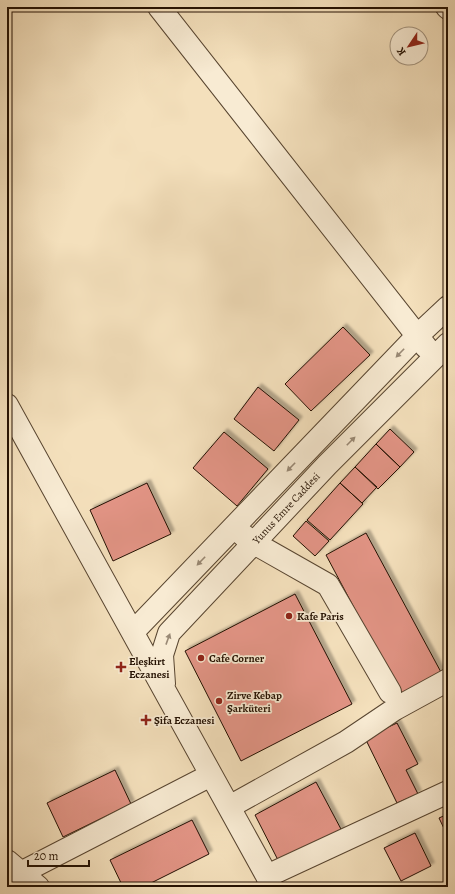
<svg xmlns="http://www.w3.org/2000/svg" width="455" height="894" font-family="Alegreya,serif">
<style>
.building{fill:#e29485;stroke:#241102;filter:url(#shadow)}
.lines{fill:none;stroke-linecap:round;stroke-linejoin:round}
.minor-casing{stroke:#584530;stroke-width:24}
.minor{stroke:#f8ebd3;stroke-width:22}
.oneway{fill:#998975}
.poi-dot{fill:#8f2418;stroke:#f8ebd3;stroke-width:1.5}
.labels{text-anchor:middle;stroke-width:3.5;stroke-linejoin:round;paint-order:stroke}
.street-label{font-size:11px;fill:#241102;stroke:#f8ebd3}
.poi-label{font-size:11px;font-weight:bold;fill:#241102;stroke:#f8ebd3;text-anchor:start}
</style>
<defs>
<filter id="shadow"><feDropShadow dx="3.5" dy="-3.5" stdDeviation="1" flood-color="#0004"/></filter>
</defs>
<rect width="100%" height="100%" fill="#f4e0bc"/>
<filter id="stains"><feTurbulence type="fractalNoise" baseFrequency=".005" numOctaves="4"/><feColorMatrix values="0 0 0 0 .2 0 0 0 0 .09 0 0 0 0 .02 0 0 0 .5 -.17"/></filter>
<radialGradient id="worn" r=".72"><stop offset=".6" stop-color="#630" stop-opacity="0"/><stop offset="1" stop-color="#630" stop-opacity=".3"/></radialGradient>
<path class="building" d="M343,327l27,28 -59,56 -26,-27z
M258,387l41,33 -25,31 -40,-32z
M390,429l24,23 -14,15 -24,-23z
M224,432l44,37 -31,37 -44,-38z
M376,444l24,23 -22,22 -23,-22z
M355,467l22,20 -15,16 -22,-20z
M147,483l24,51 -58,27 -23,-51z
M340,483l23,21 -33,36 -23,-20z
M306,521l23,20 -14,15 -22,-20z
M366,533l76,141 -41,22 -75,-141z
M295,594l57,110 -111,57 -56,-110z
M397,723l21,41 -12,6 12,24 -21,9 -32,-65z
M115,770l16,34 -68,33 -16,-34z
M316,782l26,49 -62,33 -25,-49z
M448,814v23l-9,-19z
M192,820l17,34 -66,33h-20l-13,-27z
M415,833l16,33 -30,15 -17,-33z"/>
<g class="lines">
<g class="minor-casing">
<path id="minor" d="M159,7l267,340
M447,7l1,1
M7,405l260,471 4,11
M243,535l11,8 74,42 62,107
M133,632l284,-296 31,-29
M164,684l-2,-29 7,-22 158,-168 121,-121
M229,807l117,-65 49,-33 53,-29
M7,861l31,26
M267,876l181,-84
M7,880l204,-105"/>
</g>
<use href="#minor" class="minor"/>
</g>
<defs><path id="oneway-solid" d="M-6-.8H1V-3.2L6.5 0L1 3.2V.8H-6Z"/></defs>
<g class="oneway">
<use href="#oneway-solid" transform="translate(400 353) rotate(134)"/>
<use href="#oneway-solid" transform="translate(351 441) rotate(-45)"/>
<use href="#oneway-solid" transform="translate(291 467) rotate(134)"/>
<use href="#oneway-solid" transform="translate(201 561) rotate(134)"/>
<use href="#oneway-solid" transform="translate(168 639) rotate(-70)"/>
</g>
<g class="poi-dot">
<circle cx="289" cy="616" r="4"/>
<circle cx="201" cy="658" r="4"/>
<path d="M119 661h4v4h4v4h-4v4h-4v-4h-4v-4h4z"/>
<circle cx="219" cy="701" r="4"/>
<path d="M144 714h4v4h4v4h-4v4h-4v-4h-4v-4h4z"/>
</g>
<g class="labels">
<g class="street-label">
<text transform="translate(286 508) rotate(-47)" y="4">Yunus Emre Caddesi</text>
</g>
<g class="poi-label">
<text x="297" y="620">Kafe Paris</text>
<text x="209" y="662">Cafe Corner</text>
<text x="129" y="665">Eleşkirt<tspan x="129" dy="13">Eczanesi</tspan></text>
<text x="227" y="699">Zirve Kebap<tspan x="227" dy="13">Şarküteri</tspan></text>
<text x="154" y="724">Şifa Eczanesi</text>
</g>
</g>
<rect width="455" height="894" fill="none" stroke="#f4e0bc" stroke-width="24"/>
<rect x="8" y="8" width="439" height="878" fill="none" stroke="#241102" stroke-width="2"/>
<rect x="12" y="12" width="431" height="870" fill="none" stroke="#241102"/>
<g transform="translate(409 46) rotate(235)"><circle r="19" fill="#f8ebd3" stroke="#a3947f"/>
<path d="M0-3L7 15L0 10L-7 15Z" fill="#8f2418"/>
<text y="-6" font-size="11" font-weight="bold" text-anchor="middle" fill="#241102">K</text>
</g>
<path d="M28 860v6h61v-6" fill="none" stroke="#241102" stroke-width="2"/>
<text x="34" y="860" font-size="12" fill="#241102" stroke="#f8ebd3" stroke-width="3" paint-order="stroke">20 m</text>
<rect width="100%" height="100%" filter="url(#stains)"/>
<rect width="100%" height="100%" fill="url(#worn)"/>
</svg>
